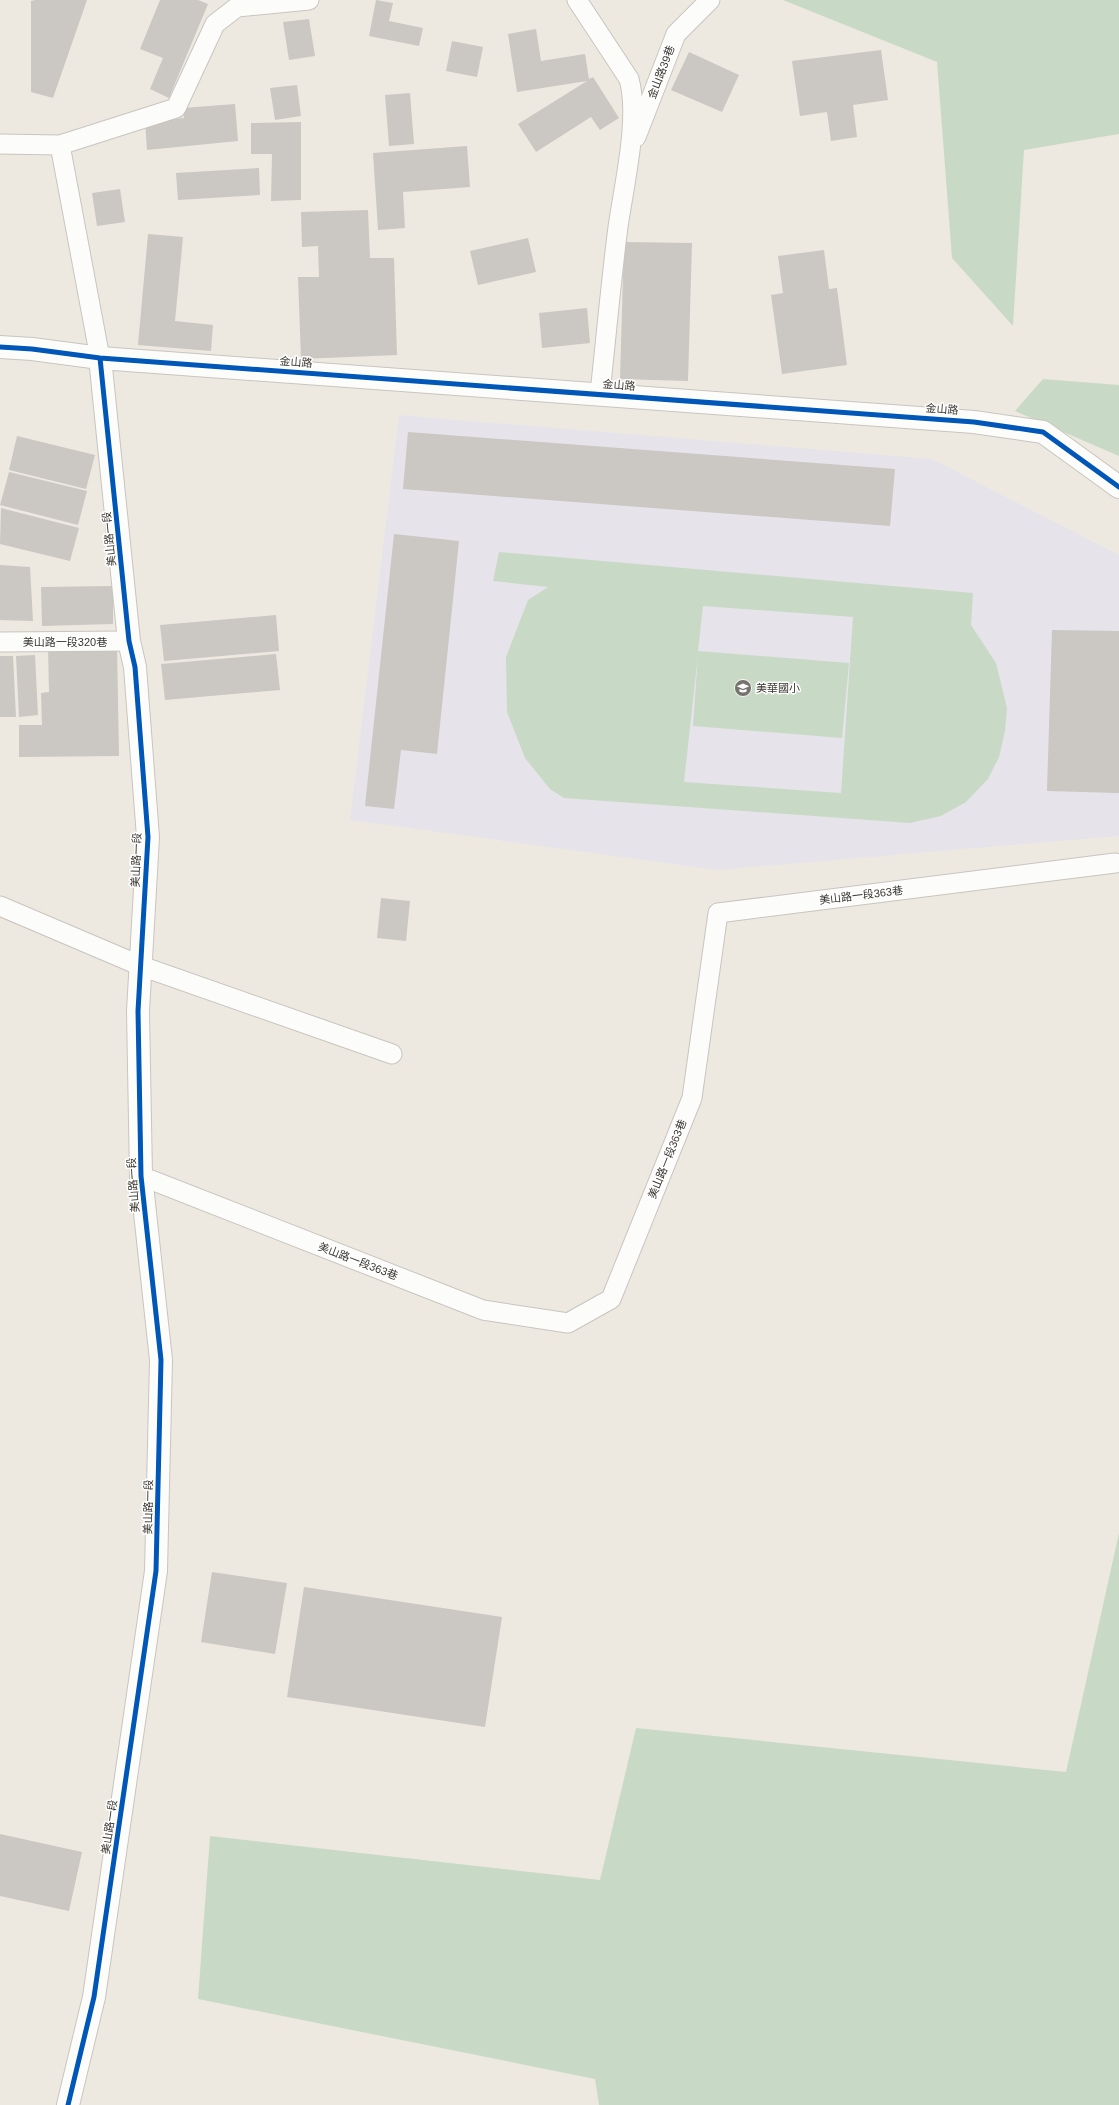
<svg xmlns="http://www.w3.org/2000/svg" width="1119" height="2105" font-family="Arial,'Noto Sans TC',sans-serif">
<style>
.education{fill:#e6e3eb}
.green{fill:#c8dac5;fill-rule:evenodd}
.building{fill:#cbc7c2}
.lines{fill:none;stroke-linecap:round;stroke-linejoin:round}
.service-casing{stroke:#c8c5bf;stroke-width:21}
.minor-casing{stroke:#c8c5bf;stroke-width:24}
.tertiary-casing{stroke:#c8c5bf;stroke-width:24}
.service{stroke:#fcfcfa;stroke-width:19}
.minor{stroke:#fcfcfa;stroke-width:22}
.tertiary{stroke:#fcfcfa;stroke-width:22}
.cycleway-casing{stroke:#fff;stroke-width:8}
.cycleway{stroke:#0057b8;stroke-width:5}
.labels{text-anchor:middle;stroke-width:3;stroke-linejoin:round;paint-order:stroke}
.street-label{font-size:11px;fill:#38352f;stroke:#fff}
.poi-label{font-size:11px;fill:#38352f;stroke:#fff;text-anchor:start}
</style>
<rect width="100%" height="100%" fill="#ede9e1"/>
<path class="education" d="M399,415l533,44 187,96v281l-402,34 -367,-50z"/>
<path class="green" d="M783,0h336v134l-95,16 -11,176 -61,-68 -15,-196z
M1043,379l76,6v71l-104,-45z
M499,552l474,41 -2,32 25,38 11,45 -2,23 -6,26 -11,22 -22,23 -25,14 -31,7 -346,-25 -14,-9 -25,-31 -18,-46 -1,-55 22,-57 20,-13 -55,-6zM703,606l150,11 -12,176 -157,-11 14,-127 -5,71 149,12 7,-75 -151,-12z
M1119,1533v572h-520l-4,-26 -397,-80 12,-163 390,44 36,-152 430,44z"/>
<path class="building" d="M35,0h52l-34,98 -22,-6v-91z
M160,0h38l10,4 -39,94 -19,-9 13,-31 -23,-9z
M376,0l17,3 -4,18 34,7 -4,18 -50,-10z
M309,19l6,37 -26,4 -6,-38z
M536,29l5,32 44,-7 4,25 4,-2 26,41 -19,12 -9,-13 -55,35 -18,-28 69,-43 -70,11 -9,-58z
M452,41l31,6 -6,30 -31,-6z
M881,50l7,50 -35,5 4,32 -26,4 -4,-29 -27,4 -8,-55z
M689,52l50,23 -17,37 -51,-22z
M297,85l4,31 -26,4 -5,-32z
M410,93l4,51 -25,2 -4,-51z
M235,104l3,37 -91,9 -2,-29 39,-3 -1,-10z
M301,122v78l-30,1 1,-47h-21v-31z
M467,146l3,41 -67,5 2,36 -27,2 -5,-77z
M259,168l1,27 -82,5 -2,-27z
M120,189l5,33 -28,4 -5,-33z
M368,210l2,48h24l3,97 -96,4 -3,-82h21l-1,-31 -16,1 -1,-35z
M148,234l35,3 -8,84 38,4 -2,26 -73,-6z
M528,238l8,34 -58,13 -8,-34z
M624,242l68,1 -4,138 -68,-2z
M824,250l5,39 8,-1 10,77 -65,9 -11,-79 12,-2 -5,-37z
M587,308l3,35 -48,5 -3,-35z
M408,432l487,37 -5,57 -487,-37z
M17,436l78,19 -9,34 -77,-19z
M9,472l78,19 -9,34 -78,-20z
M1,508l78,20 -9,33 -70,-17z
M394,534l65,7 -22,213 -36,-4 -7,59 -29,-3z
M0,565l30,2 3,54 -33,-1z
M113,586v38l-71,2 -1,-39z
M276,615l3,36 -115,10 -4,-36z
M1052,630l67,1v162l-72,-2z
M117,646l2,110 -100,1v-32h23l-1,-32 8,-1 -1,-45z
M276,654l4,36 -115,10 -4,-36z
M35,655l3,60 -19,2 -3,-61z
M0,656h13l3,61h-16z
M381,898l29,3 -4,40 -29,-3z
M212,1572l75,11 -12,71 -74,-12z
M304,1587l198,30 -17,110 -198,-30z
M0,1834l82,18 -13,59 -69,-15z"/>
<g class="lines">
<g class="service-casing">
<path id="service" d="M577,0l52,79c11,39 -5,106 -11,148 -7,55 -12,111 -18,166
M636,137l40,-103 34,-34
M0,144l60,1
M100,358l-40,-213 116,-37 39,-84 22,-17 72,-7
M0,642l129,-1
M0,906l141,60 251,88
M141,1176l342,134 85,13 43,-24 81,-201 26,-185 397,-50"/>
</g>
<g class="minor-casing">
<path id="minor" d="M100,358l874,64 69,10 76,55"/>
</g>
<g class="tertiary-casing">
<path id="tertiary" d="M0,347l32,2 68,9 29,283 6,26 13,170 -10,174 3,165 20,184 -5,211 -62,426 -26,108"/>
</g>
<use href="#service" class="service"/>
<use href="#minor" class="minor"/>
<use href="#tertiary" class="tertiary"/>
<g class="cycleway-casing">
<path id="cycleway" d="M0,347l32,2 68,9 874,64 69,10 76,55
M68,2105l26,-108 62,-426 5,-211 -20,-184 -3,-165 10,-174 -13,-170 -6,-26 -29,-283"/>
</g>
<use href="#cycleway" class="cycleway"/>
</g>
<defs>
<g id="school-disc" transform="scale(0.9)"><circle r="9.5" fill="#77746d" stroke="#fff"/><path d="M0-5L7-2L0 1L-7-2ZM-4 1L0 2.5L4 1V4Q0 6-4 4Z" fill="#fff"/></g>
</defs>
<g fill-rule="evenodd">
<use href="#school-disc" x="743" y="688"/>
</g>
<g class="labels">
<g class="street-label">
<text transform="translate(661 72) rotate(-69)" y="4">金山路39巷</text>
<text transform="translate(296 362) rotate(4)" y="4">金山路</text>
<text transform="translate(619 385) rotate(4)" y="4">金山路</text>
<text transform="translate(942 409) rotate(4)" y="4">金山路</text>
<text transform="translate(109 539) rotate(-96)" y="4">美山路一段</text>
<text x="65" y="646">美山路一段320巷</text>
<text transform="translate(136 860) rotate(-88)" y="4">美山路一段</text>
<text transform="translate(861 895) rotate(-7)" y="4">美山路一段363巷</text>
<text transform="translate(667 1159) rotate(-68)" y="4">美山路一段363巷</text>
<text transform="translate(133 1185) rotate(-94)" y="4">美山路一段</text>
<text transform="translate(358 1261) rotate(21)" y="4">美山路一段363巷</text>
<text transform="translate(148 1507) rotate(-89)" y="4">美山路一段</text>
<text transform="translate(109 1827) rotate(-82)" y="4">美山路一段</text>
</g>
<g class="poi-label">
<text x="756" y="692">美華國小</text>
</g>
</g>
</svg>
